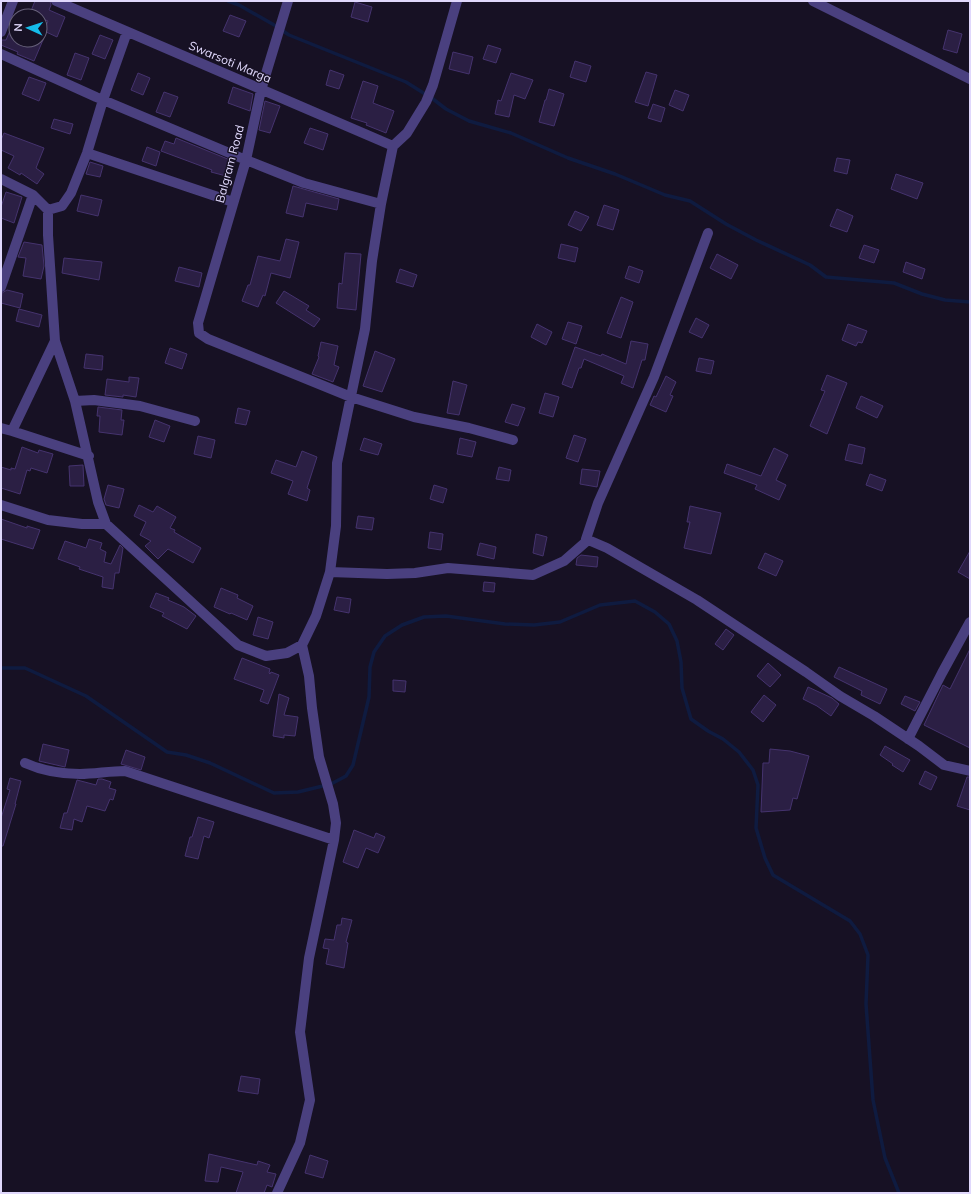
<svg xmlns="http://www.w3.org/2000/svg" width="971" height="1194" font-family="Mulish,sans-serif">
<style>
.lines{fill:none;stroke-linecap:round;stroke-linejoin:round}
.stream{stroke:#0f1b40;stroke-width:3.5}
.building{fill:#2b1f44;stroke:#45336e}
.street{stroke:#4a407f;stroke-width:10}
.labels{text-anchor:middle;stroke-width:3;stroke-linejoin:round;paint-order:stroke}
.street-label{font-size:12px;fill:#e0d8fc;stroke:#171124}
</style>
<rect width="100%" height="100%" fill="#171124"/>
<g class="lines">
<path class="stream" d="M228,1l11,4 37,21
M283,31l6,4 117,47 27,17 13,10 23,12 42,12 57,25 47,16 50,21 25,6 36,23 30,16 54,25 16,12 68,6 28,11 23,6 25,2
M1,668h24l61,28 81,56 19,3 24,8 64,30 24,-1 33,-8 15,-8 7,-11 16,-68 1,-30 4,-15 11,-16 17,-11 22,-8 22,-1 59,8 29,1 26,-3 40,-17 35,-4 20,11 14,12 8,17 4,21 1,26 9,31 17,12 15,8 16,13 14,18 5,15 -2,43 9,30 8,17 77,46 10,13 8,21 -2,49 7,96 12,58 14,35"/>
</g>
<path class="building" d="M35,1h15l1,4 -2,5 16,7 -8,20 -13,-6 4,-10 -8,-3v-2h-11z
M355,2l17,5 -4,15 -17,-5z
M230,15l16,6 -7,16 -16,-6z
M16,17v23h27l-9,21 -17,-7 1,-2 -17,-7v-5h5z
M948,30l14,4 -5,19 -14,-4z
M100,35l13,5 -8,19 -13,-5z
M488,45l13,4 -5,14 -13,-4z
M453,52l20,5 -4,17 -20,-5z
M75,53l14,5 -8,22 -14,-5z
M575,61l16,5 -5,16 -16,-5z
M330,70l14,5 -5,14 -13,-4z
M646,72l11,3 -9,31 -13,-4z
M138,73l12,5 -7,17 -12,-5z
M511,73l22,7 -8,19 -11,-4 -5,22 -14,-3 3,-14 3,1z
M29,77l17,6 -7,18 -17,-7z
M363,81l15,5 -5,17 21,8 -8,22 -20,-8 1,-2 -16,-5z
M233,87l20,7 -3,17 -22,-8z
M549,89l15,5 -10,32 -15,-4 6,-22h1z
M675,90l14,5 -6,16 -14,-6z
M164,92l14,5 -8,20 -14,-5z
M265,101l15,5 -10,27 -11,-3z
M653,104l12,4 -4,14 -13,-4z
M54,119l19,5 -3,10 -19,-6z
M310,128l18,6 -5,16 -19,-7z
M4,133l40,15 -8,20 8,6 -7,10 -16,-11 -1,2 -12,-7 6,-12 -13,-6v-10z
M176,138l59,24 -5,15 -19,-5 1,-2 -51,-19 4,-10 9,3z
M147,147l13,5 -4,14 -14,-5z
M837,158l13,2 -3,14 -13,-3z
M90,162l13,4 -3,11 -14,-3z
M896,174l27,9 -6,16 -26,-10z
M293,186l46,13 -2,11 -31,-7 -3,14 -17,-4z
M6,192l16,5 -8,26 -13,-5v-11z
M81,195l21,5 -4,16 -21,-5z
M604,205l15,5 -6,20 -16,-5z
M837,209l16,7 -6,16 -17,-6z
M575,211l14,6 -8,14 -13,-6z
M286,239l13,3 -9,36 -19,-5 -6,23 -2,-1 -5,12 -16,-6 6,-16h2l8,-29 22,5z
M24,242l18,3 2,21 -3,13 -18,-3 3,-18 -8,-1z
M561,244l17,4 -3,14 -17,-4z
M864,245l15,5 -5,13 -15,-5z
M345,253l16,1 -5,56 -19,-2 2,-25 3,1z
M717,254l21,11 -7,14 -21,-11z
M64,258l38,4 -3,18 -37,-7z
M906,262l19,7 -3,10 -19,-7z
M629,266l14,5 -4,12 -14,-5z
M179,267l23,6 -3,14 -24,-6z
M400,269l17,6 -4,12 -17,-5z
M7,290l16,4 -3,14 -19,-5 1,-10z
M284,291l25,15 -3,4 14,9 -6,8 -38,-24z
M621,297l12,5 -12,36 -14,-5z
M19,309l23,6 -3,12 -23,-6z
M696,318l13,7 -7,13 -13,-6z
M568,322l14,4 -6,18 -14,-5z
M537,324l15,8 -6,13 -15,-8z
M848,324l19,7 -5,12 -4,-1 -2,4 -14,-6z
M631,341l17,3 -3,16h-3l-9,28 -12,-5 3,-7 -40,-17 -3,9h-2l-7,20 -10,-4 13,-37 26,9 1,-2 24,10z
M321,342l17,4 -4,19 5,2 -6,15 -21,-8 7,-17 -1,-1z
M170,348l17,6 -5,15 -17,-6z
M375,351l20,8 -13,33 -19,-6z
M86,354l17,2 -1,14 -18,-2z
M699,358l15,3 -3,13 -15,-3z
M827,375l20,8 -20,51 -17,-8 15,-35 -4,-1z
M666,376l10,6 -6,13 3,1 -7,16 -16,-7 4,-9 2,1z
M129,377l10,1 -3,19 -13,-2v2l-18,-2 2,-16 22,3z
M453,381l14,4 -8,30 -12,-2z
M545,393l14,4 -6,20 -14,-4z
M861,396l22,10 -6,12 -21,-10z
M512,404l13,4 -7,18 -13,-4z
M98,407l24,3 -1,10h3l-2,15 -23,-3 1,-16h-3z
M238,408l12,3 -4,14 -11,-2z
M155,420l15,6 -6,16 -15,-5z
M574,435l12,4 -8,23 -12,-4z
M198,436l17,4 -4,18 -17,-4z
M364,438l18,6 -4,11 -18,-5z
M460,438l16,4 -4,15 -15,-3z
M849,444l16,4 -3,16 -17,-4z
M22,447l16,6 1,-3 14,4 -6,19 -16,-5 -1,3 -3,-1 -7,24 -19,-6v-21l10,3v-2l4,1z
M774,448l14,7 -12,25 10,5 -7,15 -24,-11 2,-4 -33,-12 3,-9 34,12z
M302,451l15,6 -10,31 3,2 -3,11 -19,-7 5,-13 -22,-8 5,-13 20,7z
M83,465l1,21h-14l-1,-20z
M499,467l12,3 -2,11 -13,-2z
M582,469l18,2 -3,16 -17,-3z
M870,474l16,6 -4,11 -16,-6z
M108,485l16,4 -5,19 -13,-3 -2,-6z
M434,485l13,4 -4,14 -13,-4z
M139,505l14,7 4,-6 19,11 -6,11 5,2 -1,2 27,16 -8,15 -25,-14 -10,10 -13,-13 6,-5 -11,-6 6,-13 -12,-6z
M690,506l31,7 -10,41 -27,-6 6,-26h-3z
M358,516l16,2 -2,12 -16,-2z
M1,519l26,9v-2l13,4 -7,19 -32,-10z
M430,532l13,2 -2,16 -13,-2z
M536,534l11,3 -4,19 -10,-3z
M89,539l13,4 -2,6 6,3 -2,10 7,2 9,-19 3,3 -4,25h-4l-2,16 -11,-2 1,-10 -24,-8 1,-2 -22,-8 7,-18 21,7z
M480,543l16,4 -2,12 -17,-4z
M970,551v28l-12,-7z
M765,553l18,8 -7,15 -18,-8z
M581,555l17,2 -1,10 -21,-2 1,-7z
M484,582l11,1 -1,9 -11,-1z
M221,588l17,7 -1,3 16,8 -6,14 -16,-7 -1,1 -16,-7z
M156,593l13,5 -1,2 16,7 12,9 -9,13 -25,-13 2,-3 -14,-6z
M337,597l14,2 -2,14 -15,-3z
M258,617l15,5 -5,17 -15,-4z
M726,629l8,6 -11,15 -8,-6z
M970,649v99l-46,-23 19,-40 7,4z
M242,658l28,11 -1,4 1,1 1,-2 8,3 -11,29 -8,-3 4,-11 -30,-11z
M768,663l13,12 -11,12 -13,-11z
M839,667l48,22 -7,15 -19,-9 1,-4 -28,-14z
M393,680l13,1 -1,11 -12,-1z
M808,687l24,11 7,6 -8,12 -14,-10 -14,-7z
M279,694l10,4 -5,17 14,2 -3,19 -11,-1v3l-11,-2z
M764,695l12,10 -13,17 -12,-10z
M905,696l15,6 -5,9 -14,-7z
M43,744l26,6 -4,17 -26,-6z
M885,746l25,14 -7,12 -11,-7 1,-1 -13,-9z
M770,749l20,2 19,5 -12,43 -4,-1 -3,12 -29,2 2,-49h6z
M126,750l19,7 -4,13 -20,-6z
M925,771l12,6 -6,13 -12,-6z
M967,777h3v33l-13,-4z
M10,778l11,3 -6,23h1l-13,42h-2v-28l9,-28 -3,-1z
M98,779h4l9,3 -2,6 7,2 -3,10 -3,-1 -5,12 -18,-5 -5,16 -8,-3 -2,11 -12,-2 4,-15h3l10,-33 19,5z
M198,817l16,5 -5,16 -5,-2 -6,23 -13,-3 5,-19h2z
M354,830l20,8 2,-5 9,4 -7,16 -12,-5 -8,20 -15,-6z
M342,918l10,2 -6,22 2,1 -4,25 -18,-4 3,-15 -6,-1 2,-9 9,1 3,-15h4z
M241,1076l19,3 -2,15 -20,-3z
M209,1154l48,11 1,-4 12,4 -3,7 9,2 -4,13 -5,-2 -3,8h-28l7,-21 -22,-5 -3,15 -13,-1z
M310,1155l18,6 -5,17 -18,-5z"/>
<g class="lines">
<path class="street" d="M56,1l337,145
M288,1l-27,89 -15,70 -48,163 1,10 9,6 143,58 63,20 55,11 44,12
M813,1l157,78
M1,32l12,-31
M1,54l95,43 150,63 58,23 77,21 -9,57 -7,68 -28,134 -1,63 -6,46 -14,44 -14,29 -15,8 -21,3 -28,-11 -132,-121 -8,-22 -23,-101 -20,-60 -7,-106v-25l-15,-15 -32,-16
M87,153l146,49
M381,204l12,-58 14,-13 19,-31 7,-17 24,-84
M48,210l14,-4 9,-13 16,-40 16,-53 24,-68
M708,233l-54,144 -56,126 -12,36 21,9 90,52 109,72 34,24 34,20 45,30 25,19 26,6
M1,287l32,-92
M55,341l-43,90 77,25
M75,401l19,-1 46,6 55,15
M1,428l11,3
M1,505l47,15 34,4h24
M330,572l57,2 28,-1 33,-5 85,7 31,-14 24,-21
M302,645l7,31 3,32 7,49 14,47 3,19 -2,17
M908,739l34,-66 28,-51
M25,763c18,8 36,11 55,11 15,0 29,-3 45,-3l209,69 -25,118 -9,74 10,68 -10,43 -23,50"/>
</g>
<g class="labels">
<g class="street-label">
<text transform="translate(230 62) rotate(23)" y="4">Swarsoti Marga</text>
<text transform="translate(230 164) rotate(-75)" y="4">Balgram Road</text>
</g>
</g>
<rect width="971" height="1194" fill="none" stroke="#e0d8fc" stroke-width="4"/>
<g transform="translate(28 28) rotate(273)"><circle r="19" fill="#171124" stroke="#67617a"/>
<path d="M0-3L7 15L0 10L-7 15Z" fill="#15bcea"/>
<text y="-6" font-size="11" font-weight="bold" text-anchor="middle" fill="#e0d8fc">N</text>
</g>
</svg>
